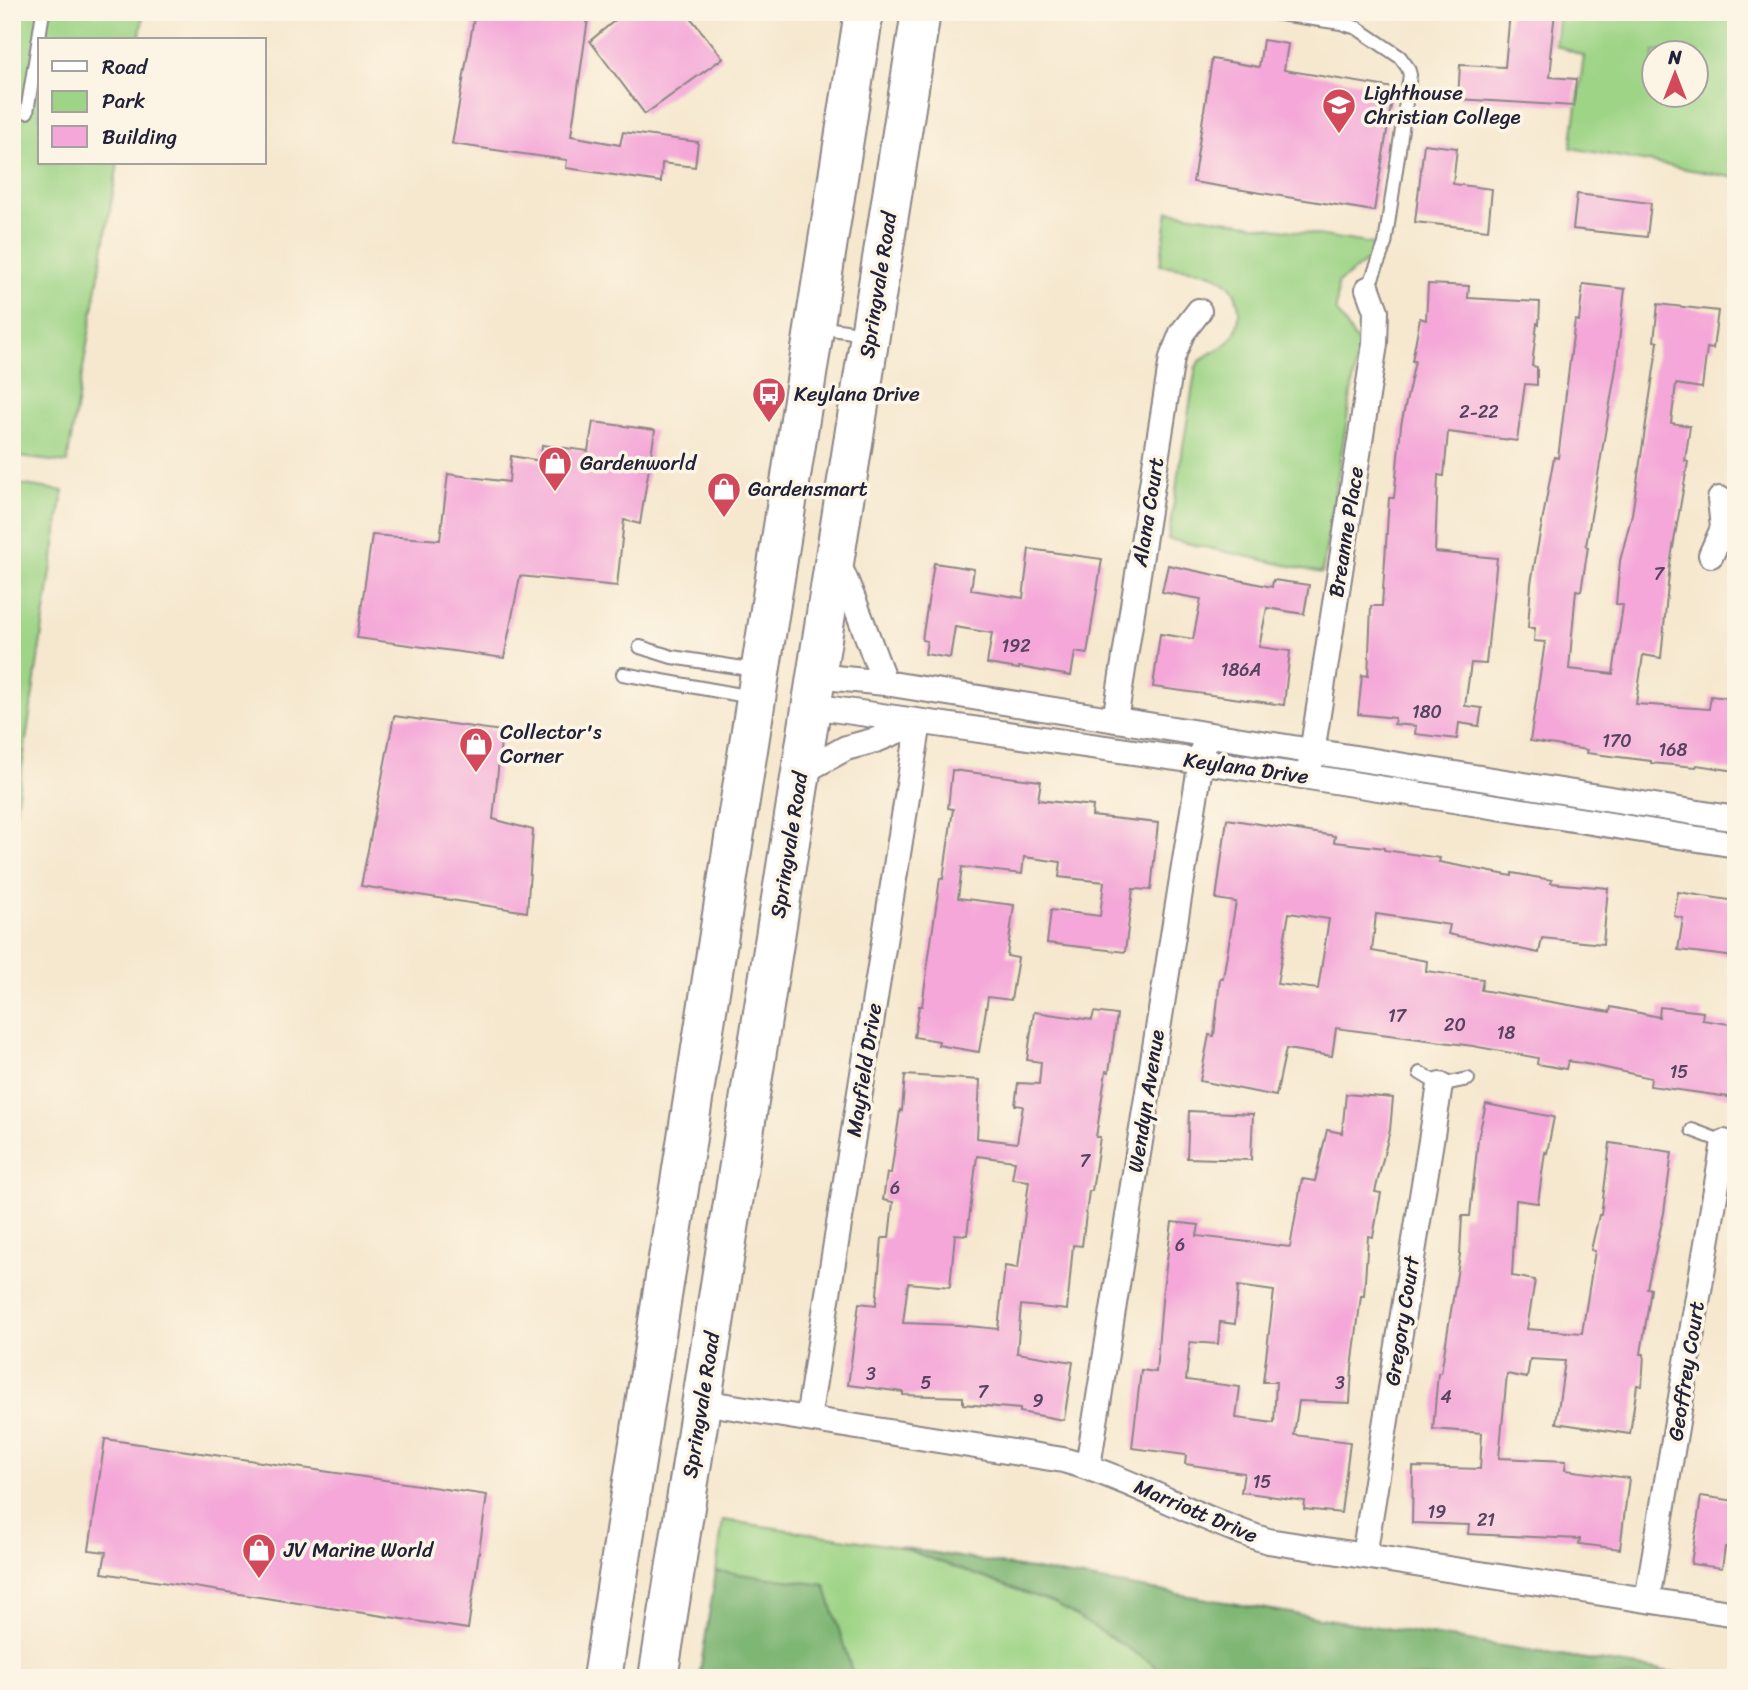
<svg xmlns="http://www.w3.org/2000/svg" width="1748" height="1690" font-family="Sriracha,sans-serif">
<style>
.green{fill:#9ed486;stroke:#607b60;stroke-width:2;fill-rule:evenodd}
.forest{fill:#7eb673;stroke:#506c57;stroke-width:2}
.building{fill:#f4a7d8;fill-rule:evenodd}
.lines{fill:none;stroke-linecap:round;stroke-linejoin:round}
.service-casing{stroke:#8c8585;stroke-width:16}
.minor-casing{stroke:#8c8585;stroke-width:28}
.trunk-casing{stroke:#8c8585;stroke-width:42}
.service{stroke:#fff;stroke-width:12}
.minor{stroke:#fff;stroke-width:24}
.trunk{stroke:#fff;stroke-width:38}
.labels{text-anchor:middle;stroke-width:7;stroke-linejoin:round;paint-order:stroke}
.number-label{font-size:18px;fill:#564362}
.poi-label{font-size:21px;fill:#22223b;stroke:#fcf5e5;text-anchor:start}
.street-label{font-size:21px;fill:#22223b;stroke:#fcf5e5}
</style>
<rect width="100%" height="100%" fill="#fcf5e5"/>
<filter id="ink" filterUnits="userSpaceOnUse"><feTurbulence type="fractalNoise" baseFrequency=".0143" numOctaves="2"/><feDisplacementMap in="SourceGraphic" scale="14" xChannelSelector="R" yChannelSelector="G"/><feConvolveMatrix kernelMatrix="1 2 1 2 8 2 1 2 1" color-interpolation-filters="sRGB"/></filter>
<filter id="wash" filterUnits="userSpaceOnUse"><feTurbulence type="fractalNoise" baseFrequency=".00686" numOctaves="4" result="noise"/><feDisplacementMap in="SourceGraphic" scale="28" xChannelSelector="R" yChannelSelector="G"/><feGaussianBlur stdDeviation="1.57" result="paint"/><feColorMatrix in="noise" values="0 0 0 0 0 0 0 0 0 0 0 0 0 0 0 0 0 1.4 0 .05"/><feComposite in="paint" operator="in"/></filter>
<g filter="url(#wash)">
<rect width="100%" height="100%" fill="#f6e8cf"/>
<path class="green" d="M12,12h132l-5,28h-99v123h78l-51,300 -55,-7z
M1559,12h177v166l-165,-30 13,-92 -29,-11zM1654,52h42v42h-42z
M1168,211l218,35 -48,37 -2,27 23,35 -37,228 -154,-34 28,-172c8,-15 24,-15 34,-27 8,-9 10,-19 9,-31 -4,-41 -47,-39 -79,-44z
M12,483l51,8 -51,344z
M723,1520l176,27 420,71 390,60h-1007z"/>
<path class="forest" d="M899,1547l420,71 390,60h-539l-23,-18 -91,-56z
M716,1571l109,14 29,93h-155z"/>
<g id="blocks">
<path class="building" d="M475,12h114l-18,124 49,9 3,-13 75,10 -3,25 -33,-4 -1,19 -95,-14 1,-8 -115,-16z
M625,12h61l37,46 -78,56 -55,-73z
M1510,12h45l-5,45h2l-2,20 26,2 -2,27 -116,-7 2,-34 45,2z
M1263,40l25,4 -4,26 110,18 -20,123 -181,-29 19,-123 47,8z
M1424,144l33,4 -4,36 39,5 -4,41 -73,-8z
M1577,194l74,9 -4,34 -74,-8z
M1428,284l41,2 -1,12 72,4 -1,22 -2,-1 -5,43 5,1v18l-12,-1 -8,57 -69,-9 -4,44 -6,-1 -3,77 62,6 -11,106 -15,-1 -6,43 17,2 -3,18 -20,-3 -2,16 -42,-5 1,-8 -22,-2 1,-6 -37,-4 4,-39 6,1 3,-70h11l7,-108h5l7,-73 14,-64h-3l8,-43 6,2z
M1583,284l42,5 -9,79 -30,178 2,1 -7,44 -5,-1 -7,79 44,5 10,-69 -7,-1 4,-43 12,-47 11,-71 15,-101 -4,-1 4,-37 60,7 -5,38 -6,-1 -5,40 -26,-4 -5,39 19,3 -5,35 3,1 -18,102 -9,94 -18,-3 -7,49 73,5 2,-13 25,3v72l-39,-6 -1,2 -45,-4v-2l-65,-8 1,-3 -57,-9 15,-99 -11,-1 1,-13h-7l3,-45 23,-126 4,1 17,-138 4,1z
M593,422l62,8 -15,94 -16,-4 -7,66 -97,-10 -16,82 -147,-20 15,-103 68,5 8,-66 61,8 2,-26 30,5 1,-16 46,6z
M1029,549l73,10 -15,95 -12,-2 -4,24 -52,-9v2l-32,-5 5,-31 -37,-6 -5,31 -25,-4 2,-13 -5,-1 12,-77 40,6 -3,21 52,8z
M1168,565l104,22 1,-7 36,5 -5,29 -37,-6 -8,39 31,4 -6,54 -131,-18 7,-53 33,5 8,-40 -39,-7z
M394,716l108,15 -9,88 40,11 -6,82 -166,-26z
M952,770l89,11 -3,19 55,6 -1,10 66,7 -7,67 -18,-1 -8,63 -78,-9 4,-33 49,6 4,-34 -45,-5 2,-15 -37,-5 -2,17 -60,-7 -4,31 56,7 -7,51 11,2 -7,42 -23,-3 -9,55 -41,-7 1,-4 -25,-4 5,-31h3l18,-128 3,1 10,-70 -5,-1z
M1227,819l108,17 -1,6 50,6v2l56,8 -1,4 73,14v-3l40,7 -1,3 57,5 -5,56 -61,-6 -3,15 -91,-19 2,-9 -74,-11 -4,37 55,10 -1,10 57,8 -2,11 129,22 1,-5 48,10 1,-10 43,5 -1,8 34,5v73l-86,-12 1,-8 -59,-13 -24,-4 -2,8 -29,-5 1,-6 -65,-12 -137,-18 -4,28 -46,-7 -10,47 -76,-15 9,-46 5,1 6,-58h3l13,-76 -20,-3zM1289,913l40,6 -11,70 -41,-5z
M1678,892l58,9v56l-58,-7 5,-32 -9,-2z
M1034,1012l58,8 2,-8 23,3 -8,57 -3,-1 -10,66h4l-8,54h-3l-7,55 -9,-1 -6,65 -46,-5 -4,48 56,9 -9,58 -44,-8v-3l-57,-5v-7l-60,-2v-3l-55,-7 11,-82 17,2 6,-67h7l4,-36 -10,-2 4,-27 4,1 9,-64 2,1 3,-36 75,5 -3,58 40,5 6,-37 -8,-1 3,-22 21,1 2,-22 -14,-2zM977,1156l38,5 -3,18 17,2 -11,87 -13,-2 -7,63 -40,-4 -55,-2 5,-40 42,4 5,-53 12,1z
M1346,1094l47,4 -3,32 -15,62 6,1 -8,44 -5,-1 -4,60h-3l-9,72 -2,35 -51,-2 -5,34 56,7 -9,71 -37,-4 1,-8 -64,-9 3,-19 -59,-9 1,-9 -54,-7 9,-78 15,2 7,-83 9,-67 27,3 -2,11 93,11 12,-68 13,2 12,-51 15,3zM1238,1286l36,5 -11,91h13l-2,41 -38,-5 4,-31 -54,-7 4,-38 28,2 2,-22 15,2z
M1486,1104l68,13 -7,36 -2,-1 -7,51 -22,-3 -4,76 23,4 -8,49 55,4 13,-82 -4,-1 8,-35h2l9,-72 62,9 -8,61 -17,75 4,1 -10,65h3l-2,32 -5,-1 -7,49 -74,-11 9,-62 -35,-2 -3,19 -20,-4 -8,84 67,3 -1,9 64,8 -9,71 -41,-5 1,-5 -112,-5 1,-9 -57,-2 1,-56 67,2 2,-36 -49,-4 5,-56h3l19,-118 2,-39h8l8,-77z
M1189,1111l64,3 -2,46 -64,-2z
M105,1439l382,56 -19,134 -366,-56 4,-21 -17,-2z
M1701,1496l35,5 -3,47 -8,-1 -3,21 -31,-4z"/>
</g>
</g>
<g filter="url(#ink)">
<use href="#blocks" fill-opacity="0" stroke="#8c8585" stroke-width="2"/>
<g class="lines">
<g class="service-casing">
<path id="service" d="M1266,12l75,11 16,5 43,29 8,11 2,7 -25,169 -17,45
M27,112l16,-100
M818,327l48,7
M640,647l32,10 84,13
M623,674l129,23
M1420,1073l20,12 28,-6
M1692,1130l32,12 12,-2"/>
</g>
<g class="minor-casing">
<path id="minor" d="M1711,555l12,-27 -3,-29
M835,557c20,41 33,84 50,126
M815,676l70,7 851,136
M811,706l498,71 427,68
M1115,720l57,-362 10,-25 17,-22
M1310,766l65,-422 1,-33 -8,-22
M802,772l44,-24 30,-8 43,-18
M702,1402l361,58c71,19 134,59 205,81l468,73
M808,1419l111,-697
M1088,1466l115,-718
M1364,1556l76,-471
M1647,1600l77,-458"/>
</g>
<g class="trunk-casing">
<path id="trunk" d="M602,1678l262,-1666
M658,1678l263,-1666"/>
</g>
<use href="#service" class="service"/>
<use href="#minor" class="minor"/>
<use href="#trunk" class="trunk"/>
</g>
</g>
<defs>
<g id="school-pin" transform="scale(1.75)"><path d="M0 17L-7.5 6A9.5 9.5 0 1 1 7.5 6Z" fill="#d1495b" stroke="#fcf5e5"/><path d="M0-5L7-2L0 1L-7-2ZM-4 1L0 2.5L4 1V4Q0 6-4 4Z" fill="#fff"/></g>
<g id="bus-pin" transform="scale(1.75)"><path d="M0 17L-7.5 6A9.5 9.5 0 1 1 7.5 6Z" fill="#d1495b" stroke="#fcf5e5"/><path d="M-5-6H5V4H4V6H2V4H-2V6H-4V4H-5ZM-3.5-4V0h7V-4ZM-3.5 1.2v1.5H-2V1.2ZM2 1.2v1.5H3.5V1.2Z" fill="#fff"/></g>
<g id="shop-pin" transform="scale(1.75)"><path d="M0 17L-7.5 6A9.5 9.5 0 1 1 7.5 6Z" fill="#d1495b" stroke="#fcf5e5"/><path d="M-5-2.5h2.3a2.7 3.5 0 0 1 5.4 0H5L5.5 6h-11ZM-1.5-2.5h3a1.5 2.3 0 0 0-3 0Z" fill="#fff"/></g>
</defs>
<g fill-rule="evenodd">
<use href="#school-pin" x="1339" y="105"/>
<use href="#bus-pin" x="769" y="394"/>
<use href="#shop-pin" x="555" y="463"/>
<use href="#shop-pin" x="724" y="489"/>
<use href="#shop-pin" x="476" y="744"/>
<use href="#shop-pin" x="259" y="1550"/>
</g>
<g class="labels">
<g class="number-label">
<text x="1479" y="418">2-22</text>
<text x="1659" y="580">7</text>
<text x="1016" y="652">192</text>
<text x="1241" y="676">186A</text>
<text x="1427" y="718">180</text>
<text x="1617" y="747">170</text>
<text x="1673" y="756">168</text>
<text x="1397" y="1022">17</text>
<text x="1455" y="1031">20</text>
<text x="1506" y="1039">18</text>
<text x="1679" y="1078">15</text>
<text x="1085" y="1167">7</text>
<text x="895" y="1194">6</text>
<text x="1180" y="1251">6</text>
<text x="871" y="1380">3</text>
<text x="926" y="1389">5</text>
<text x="1340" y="1389">3</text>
<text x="983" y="1398">7</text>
<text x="1446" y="1403">4</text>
<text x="1038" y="1407">9</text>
<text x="1262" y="1488">15</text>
<text x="1437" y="1518">19</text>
<text x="1486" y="1526">21</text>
</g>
<g class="poi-label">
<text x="1364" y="100">Lighthouse<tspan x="1364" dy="24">Christian College</tspan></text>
<text x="794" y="401">Keylana Drive</text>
<text x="580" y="470">Gardenworld</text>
<text x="748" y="496">Gardensmart</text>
<text x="500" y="739">Collector's<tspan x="500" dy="24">Corner</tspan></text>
<text x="284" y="1557">JV Marine World</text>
</g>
<g class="street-label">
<text transform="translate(878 285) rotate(-81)" y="7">Springvale Road</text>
<text transform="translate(1148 512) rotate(-81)" y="7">Alana Court</text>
<text transform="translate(1346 532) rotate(-81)" y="7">Breanne Place</text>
<text transform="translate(1246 768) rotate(8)" y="7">Keylana Drive</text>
<text transform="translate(789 845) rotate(-81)" y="7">Springvale Road</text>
<text transform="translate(864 1070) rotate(-81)" y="7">Mayfield Drive</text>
<text transform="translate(1146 1101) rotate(-81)" y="7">Wendyn Avenue</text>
<text transform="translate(1402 1321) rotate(-81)" y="7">Gregory Court</text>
<text transform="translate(1686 1371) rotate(-81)" y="7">Geoffrey Court</text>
<text transform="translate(701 1405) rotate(-81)" y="7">Springvale Road</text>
<text transform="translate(1196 1511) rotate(23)" y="7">Marriott Drive</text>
</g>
</g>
<rect width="1748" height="1690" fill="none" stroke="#fcf5e5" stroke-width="42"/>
<rect x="38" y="38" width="228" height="126" fill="#fcf5e5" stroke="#a5a1a1" stroke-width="2"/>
<rect x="52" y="61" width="35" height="10" fill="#ffffff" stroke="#a5a1a1" stroke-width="2"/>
<text x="102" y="74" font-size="21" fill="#22223b">Road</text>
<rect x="52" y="91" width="35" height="21" fill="#9ed486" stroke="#a5a1a1" stroke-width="2"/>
<text x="102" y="108" font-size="21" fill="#22223b">Park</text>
<rect x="52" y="126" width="35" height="21" fill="#f4a7d8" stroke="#a5a1a1" stroke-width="2"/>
<text x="102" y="144" font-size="21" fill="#22223b">Building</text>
<g transform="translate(1675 74)"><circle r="33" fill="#fcf5e5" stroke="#a5a1a1" stroke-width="2"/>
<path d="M0-5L12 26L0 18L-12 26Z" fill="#d1495b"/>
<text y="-10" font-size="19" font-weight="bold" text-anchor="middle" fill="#22223b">N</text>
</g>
</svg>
